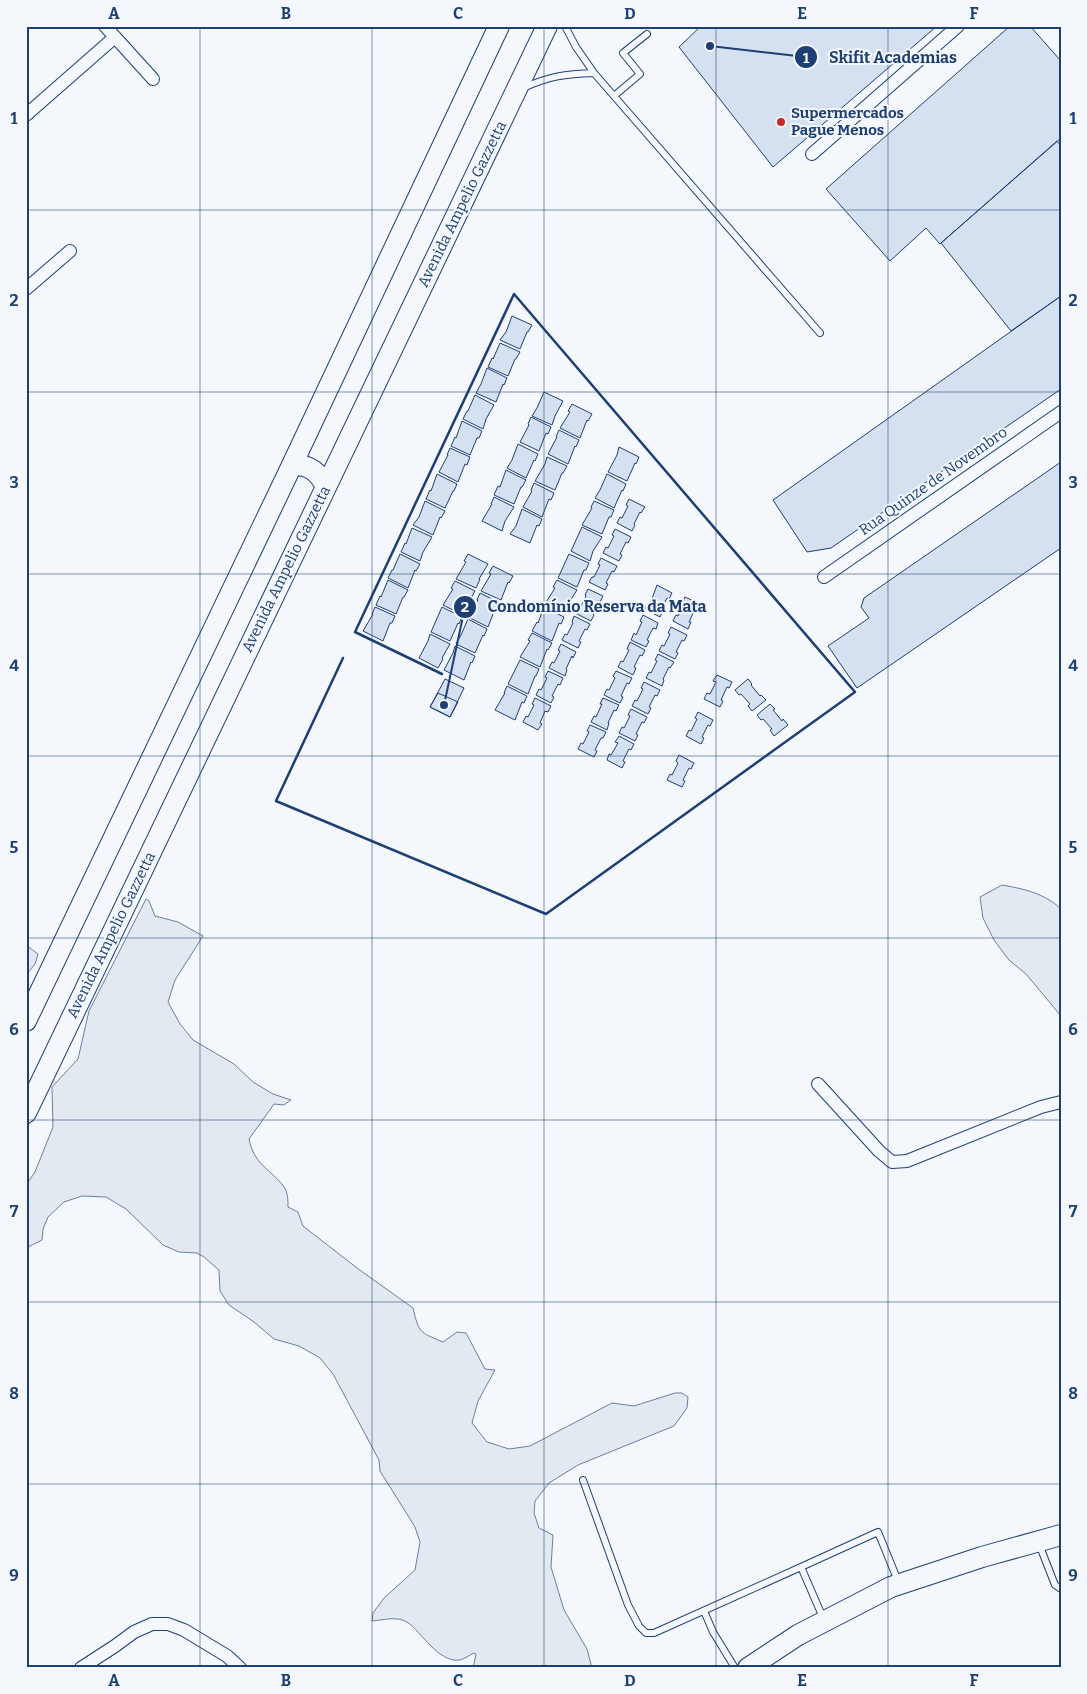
<svg xmlns="http://www.w3.org/2000/svg" width="1087" height="1694" font-family="Bitter,serif">
<style>
.green{fill:#e3e9f0;stroke:#687fa3}
.building{fill:#d5e0f0;stroke:#1d3f73}
.lines{fill:none;stroke-linecap:round;stroke-linejoin:round}
.service-casing{stroke:#1d3f73;stroke-width:8}
.minor-casing{stroke:#1d3f73;stroke-width:14}
.primary-casing{stroke:#1d3f73;stroke-width:22}
.service{stroke:#f4f7fb;stroke-width:6}
.minor{stroke:#f4f7fb;stroke-width:12}
.primary{stroke:#f4f7fb;stroke-width:20}
.wall{stroke:#1d3f73;stroke-width:2.5}
.grid{fill:none;stroke:#1d3f73;stroke-width:1;stroke-opacity:0.55}
.poi-dot{fill:#c62828;stroke:#f4f7fb;stroke-width:2}
.labels{text-anchor:middle;stroke-width:4;stroke-linejoin:round;paint-order:stroke}
.poi-label{font-size:15px;font-weight:bold;fill:#1d3f73;stroke:#f4f7fb;text-anchor:start}
.street-label{font-size:15px;fill:#1d3f73;stroke:#f4f7fb}
.leader{fill:none;stroke:#1d3f73;stroke-width:2}
.callout-dot{fill:#1d3f73;stroke:#f4f7fb;stroke-width:2}
.mark-label{font-size:15px;text-anchor:middle;font-weight:bold;fill:#fff}
.callout-label{font-size:16px;text-anchor:middle;font-weight:bold;fill:#1d3f73;stroke:#f4f7fb;stroke-width:4;stroke-linejoin:round;paint-order:stroke}
.neatline{fill:none;stroke:#1d3f73;stroke-width:2}
.grid-label{font-size:16px;text-anchor:middle;font-weight:bold;fill:#1d3f73}
</style>
<rect width="100%" height="100%" fill="#f4f7fb"/>
<path class="green" d="M1002,885c22,4 42,8 59,24v107l-35,-42 -17,-14 -15,-20 -11,-22 -3,-21z
M146,899l3,2 6,15 23,6 25,14 -28,44 -7,22 12,22 13,16 41,24 19,18 20,12 18,6 -7,5 -10,-1 -25,35c5,26 22,30 35,48 4,5 4,14 4,20l10,5 5,14 54,42 56,40c6,25 6,24 30,34l14,-10 9,1 19,36 10,1 -17,31 -6,22 15,19 22,7 21,-3 82,-43 22,3 41,-13h7l6,4 -1,11 -13,18 -96,39 -29,18 -14,18 -1,12 5,15 14,7 -2,32 13,43 23,39 5,19h-121l3,-4 2,-10 -2,-1c-4,2 -10,6 -14,7 -22,3 -38,-28 -53,-38 -10,-6 -24,-2 -35,-1l1,-8 11,-15 31,-28 5,-28 -5,-15 -35,-56 -1,-11 -46,-86 -13,-16 -21,-12 -25,-7 -20,-17 -25,-17 -9,-14 -1,-21 -15,-13 -7,-4 -18,-1 -16,-7 -37,-36 -20,-12 -24,-1 -18,6 -16,15 -5,12 -1,11 -16,8v-63l9,-13 18,-45 -1,-40 26,-28 11,-48z
M26,945l12,9 -3,10 -9,11z"/>
<path class="building" d="M701,26h236l-164,141 -94,-120z
M1010,26h20l31,35v77l-121,106 -14,-16 -36,33 -64,-72z
M1057,141l4,5v150l-50,35 -70,-88z
M1061,296v93l-230,159 -24,4 -34,-52z
M512,316l20,9 -4,7h-1l-7,17 -20,-9 6,-8z
M500,343l20,9 -4,7h-1l-7,17 -20,-9 4,-9 1,1z
M487,368l20,10 -3,7 -1,-1 -7,18 -20,-9 5,-9z
M544,392l19,9 -8,15 -3,9 -20,-9 5,-8z
M475,395l19,10 -8,14 -3,10 -20,-10 4,-8h1z
M572,404l20,10 -4,7 -1,-1 -7,18 -20,-10 10,-16 -2,-1z
M531,417l20,10 -3,7 -2,-1 -7,18 -19,-9 9,-17 -1,-1z
M462,421l20,10 -3,7h-2l-7,17 -19,-9 4,-9 1,1z
M559,430l20,10 -3,7 -1,-1 -7,18 -20,-10 9,-17h-1z
M518,444l20,10 -3,7 -1,-1 -8,18 -19,-10 5,-8z
M619,447l20,10 -3,7 -1,-1 -8,18 -19,-9 9,-17z
M450,448l20,9 -3,8 -2,-1 -7,18 -19,-10 9,-17h-1z
M547,457l20,9 -4,7h-1l-7,17 -20,-9 10,-17z
M1061,462v86l-204,140 -29,-42 41,-28 -8,-11 3,-9z
M506,470l20,10 -4,7h-1l-7,17 -20,-9 4,-9 2,1z
M437,474l20,10 -3,7h-1l-8,17 -19,-9 4,-9 1,1z
M607,474l19,10 -3,7 -1,-1 -8,18 -19,-10 5,-8z
M534,483l20,10 -3,7 -2,-1 -7,18 -19,-10 9,-16 -1,-1z
M494,497l20,10 -9,14 -3,10 -20,-10 10,-17h-1z
M629,499l16,8 -4,6 -1,-1 -6,12 1,1 -3,6 -15,-8 3,-6 2,1 6,-12 -2,-1z
M425,501l20,10 -4,7 -1,-1 -7,18 -20,-10 6,-8z
M594,501l20,9 -3,7h-2l-7,17 -20,-9 10,-17 -1,-1z
M522,509l20,10 -3,7 -2,-1 -7,18 -20,-9 6,-8z
M582,527l20,10 -9,14 -3,10 -19,-10z
M412,528l20,9 -9,15 -3,9 -19,-9 4,-9 1,1z
M615,529l16,8 -3,6 -2,-1 -6,12 2,1 -3,6 -16,-8 3,-6 2,1 6,-12 -2,-1z
M400,554l20,10 -4,7 -1,-1 -7,18 -20,-10 4,-8h1z
M468,554l20,10 -9,15h1l-4,9 -20,-9 10,-17 -2,-1z
M569,554l20,9 -3,7h-2l-7,17 -19,-9z
M601,558l16,8 -3,6 -2,-1 -6,12 2,1 -3,6 -16,-8 3,-5h2l6,-12 -2,-1z
M493,566l20,10 -4,7 -1,-1 -7,18 -20,-9 10,-17 -2,-1z
M388,580l20,10 -4,7h-1l-7,17 -20,-9 4,-9 1,1z
M557,580l20,10 -9,14 1,1 -4,9 -20,-10 10,-16 -2,-1z
M455,581l20,10 -4,7 -1,-1 -7,18 -20,-10 10,-16 -2,-1z
M657,585l15,8 -3,6 -2,-1 -6,12 2,1 -3,6 -15,-8 3,-6 2,1z
M588,589l15,7 -3,6 -2,-1 -6,12 2,2 -3,6 -16,-8 4,-6 1,1 6,-12 -1,-1z
M480,593l20,10 -4,7 -1,-1 -7,18 -20,-10 10,-17h-1z
M685,597l15,7 -3,6 -2,-1 -6,13h2l-3,7 -15,-8 3,-6 2,1 6,-12 -2,-1z
M375,607l20,9 -3,7h-2l-7,18 -20,-10 10,-17h-1z
M442,607l20,10 -3,7 -1,-1 -8,18 -19,-9z
M544,607l20,10 -3,7 -2,-1 -7,18 -20,-10 5,-9 1,1z
M643,615l15,8 -2,6 -3,-1 -6,12 2,1 -3,6 -15,-7 3,-7 2,2 6,-13 -2,-1z
M574,616l16,8 -3,6 -2,-1 -6,12 2,1 -3,6 -16,-8 3,-6 2,1 6,-12 -1,-1z
M468,619l19,10 -3,7 -1,-1 -8,18 -19,-9 5,-9z
M671,627l16,8 -3,6 -2,-1 -6,12 2,1 -3,6 -16,-8 3,-6 2,1 6,-12 -2,-1z
M532,633l20,10 -4,7 -1,-1 -7,18 -20,-10 10,-16 -2,-1z
M430,634l20,10 -8,14 1,1 -5,9 -19,-10 9,-17z
M630,642l15,8 -3,6 -2,-1 -6,12 2,1 -3,7 -15,-8 3,-6 2,1 6,-12 -2,-1z
M561,644l15,8 -3,6 -1,-2 -6,13 1,1 -2,6 -16,-8 3,-6 2,1 6,-12 -2,-1z
M455,646l20,10 -3,7 -1,-1 -7,18 -20,-10 9,-17z
M658,654l16,8 -4,6 -1,-1 -6,12 1,1 -2,6 -16,-8 3,-6 2,1 6,-12 -2,-1z
M520,660l19,9 -3,7h-1l-7,18 -20,-10z
M548,671l15,7 -3,7 -2,-1 -6,12 2,1 -3,6 -15,-8 3,-6 2,1 6,-12 -2,-1z
M616,671l16,7 -3,6 -2,-1 -6,13 2,1 -3,6 -16,-8 3,-6 2,1 6,-12 -2,-2z
M717,675l15,7 -3,6 -2,-1 -6,13 2,1 -3,6 -16,-8 3,-6 3,1 6,-12 -3,-1z
M445,679l19,9 -14,29 -20,-10z
M748,679l4,5 -1,1 9,11 1,-1 5,5 -14,11 -4,-5 2,-2 -9,-10 -2,1 -4,-5z
M644,682l16,8 -3,6 -2,-1 -6,12 2,1 -3,6 -16,-8 3,-6 2,1 6,-12 -2,-1z
M507,686l20,10 -3,7 -2,-1 -7,18 -20,-10 10,-17h-1z
M438,693l20,9 -8,15 -20,-10z
M535,698l16,8 -3,6 -3,-1 -5,12 2,1 -4,6 -15,-8 3,-6 2,1 6,-12 -2,-1z
M603,698l16,7 -3,6 -2,-1 -6,13h1l-2,7 -16,-8 3,-6 2,1 6,-13h-2z
M770,704l5,5 -2,1 9,11 1,-2 5,6 -14,11 -4,-6 2,-1 -9,-10 -2,1 -4,-5z
M631,709l16,8 -3,6 -2,-1 -6,12 2,1 -3,6 -16,-8 3,-6 2,1 6,-12 -2,-1z
M698,712l15,8 -3,6 -2,-1 -6,12 2,1 -3,6 -15,-8 3,-6 2,1 6,-12 -2,-1z
M590,725l16,7 -3,6h-2l-6,12 2,1 -3,6 -16,-8 3,-6 2,1 6,-12 -2,-1z
M619,736l15,8 -3,6 -2,-1 -6,12 2,1 -3,6 -15,-8 2,-6 2,1 7,-12 -3,-1z
M679,755l15,8 -3,6 -2,-1 -6,12 2,1 -3,6 -15,-7 3,-6 2,1 6,-12 -2,-2z"/>
<g class="lines">
<g class="service-casing">
<path id="service" d="M565,26l11,21 18,26 226,260
M523,88c27,-12 42,-14 71,-15
M614,96l26,-22 -17,-21 24,-19
M583,1480l45,125 11,21 7,7h8l147,-66
M1039,1544l16,41 6,4
M704,1611l9,21 22,36
M824,1620l-23,-53 77,-35 20,49"/>
</g>
<g class="minor-casing">
<path id="minor" d="M105,26l48,53
M26,115l89,-78
M812,154l146,-128
M26,289l44,-38
M824,577l237,-165
M818,1084l61,67 13,11 15,-1 134,-54 20,-5
M81,1668l34,-22 19,-14 18,-8h16l16,6 43,26 13,12"/>
</g>
<g class="primary-casing">
<path id="primary" d="M292,465c17,-1 27,7 34,22
M26,1021l266,-556 207,-439
M26,1113l521,-1087
M748,1668l50,-33 93,-48 91,-30 79,-22"/>
</g>
<use href="#service" class="service"/>
<use href="#minor" class="minor"/>
<use href="#primary" class="primary"/>
<path class="wall" d="M343,658l-67,143 270,113 309,-222 -341,-398 -159,338 87,42"/>
</g>
<path class="grid" d="M200,26v1642M372,26v1642M544,26v1642M716,26v1642M888,26v1642M26,210h1035M26,392h1035M26,574h1035M26,756h1035M26,938h1035M26,1120h1035M26,1302h1035M26,1484h1035"/>
<circle class="poi-dot" cx="781" cy="122" r="5"/>
<g class="labels">
<g class="poi-label">
<text x="791" y="118">Supermercados<tspan x="791" dy="17">Pague Menos</tspan></text>
</g>
<g class="street-label">
<text transform="translate(462 204) rotate(-64)" y="5">Avenida Ampelio Gazzetta</text>
<text transform="translate(933 481) rotate(-35)" y="5">Rua Quinze de Novembro</text>
<text transform="translate(286 569) rotate(-64)" y="5">Avenida Ampelio Gazzetta</text>
<text transform="translate(111 935) rotate(-64)" y="5">Avenida Ampelio Gazzetta</text>
</g>
</g>
<path class="leader" d="M710 46L806 57M444 705L465 607"/>
<g class="callout-dot">
<circle cx="710" cy="46" r="5"/>
<circle cx="444" cy="705" r="5"/>
<circle cx="806" cy="57" r="12"/>
<circle cx="465" cy="607" r="12"/>
</g>
<g class="mark-label">
<text x="806" y="63">1</text>
<text x="465" y="612">2</text>
</g>
<g class="callout-label">
<text x="893" y="63">Skifit Academias</text>
<text x="597" y="612">Condomínio Reserva da Mata</text>
</g>
<rect width="1087" height="1694" fill="none" stroke="#f4f7fb" stroke-width="55"/>
<rect x="28" y="28" width="1032" height="1638" class="neatline"/>
<g class="grid-label">
<text x="114" y="19">A</text>
<text x="286" y="19">B</text>
<text x="458" y="19">C</text>
<text x="630" y="19">D</text>
<text x="802" y="19">E</text>
<text x="974" y="19">F</text>
<text x="14" y="124">1</text>
<text x="1073" y="124">1</text>
<text x="14" y="306">2</text>
<text x="1073" y="306">2</text>
<text x="14" y="488">3</text>
<text x="1073" y="488">3</text>
<text x="14" y="671">4</text>
<text x="1073" y="671">4</text>
<text x="14" y="853">5</text>
<text x="1073" y="853">5</text>
<text x="14" y="1035">6</text>
<text x="1073" y="1035">6</text>
<text x="14" y="1217">7</text>
<text x="1073" y="1217">7</text>
<text x="14" y="1399">8</text>
<text x="1073" y="1399">8</text>
<text x="14" y="1581">9</text>
<text x="1073" y="1581">9</text>
<text x="114" y="1686">A</text>
<text x="286" y="1686">B</text>
<text x="458" y="1686">C</text>
<text x="630" y="1686">D</text>
<text x="802" y="1686">E</text>
<text x="974" y="1686">F</text>
</g>
</svg>
